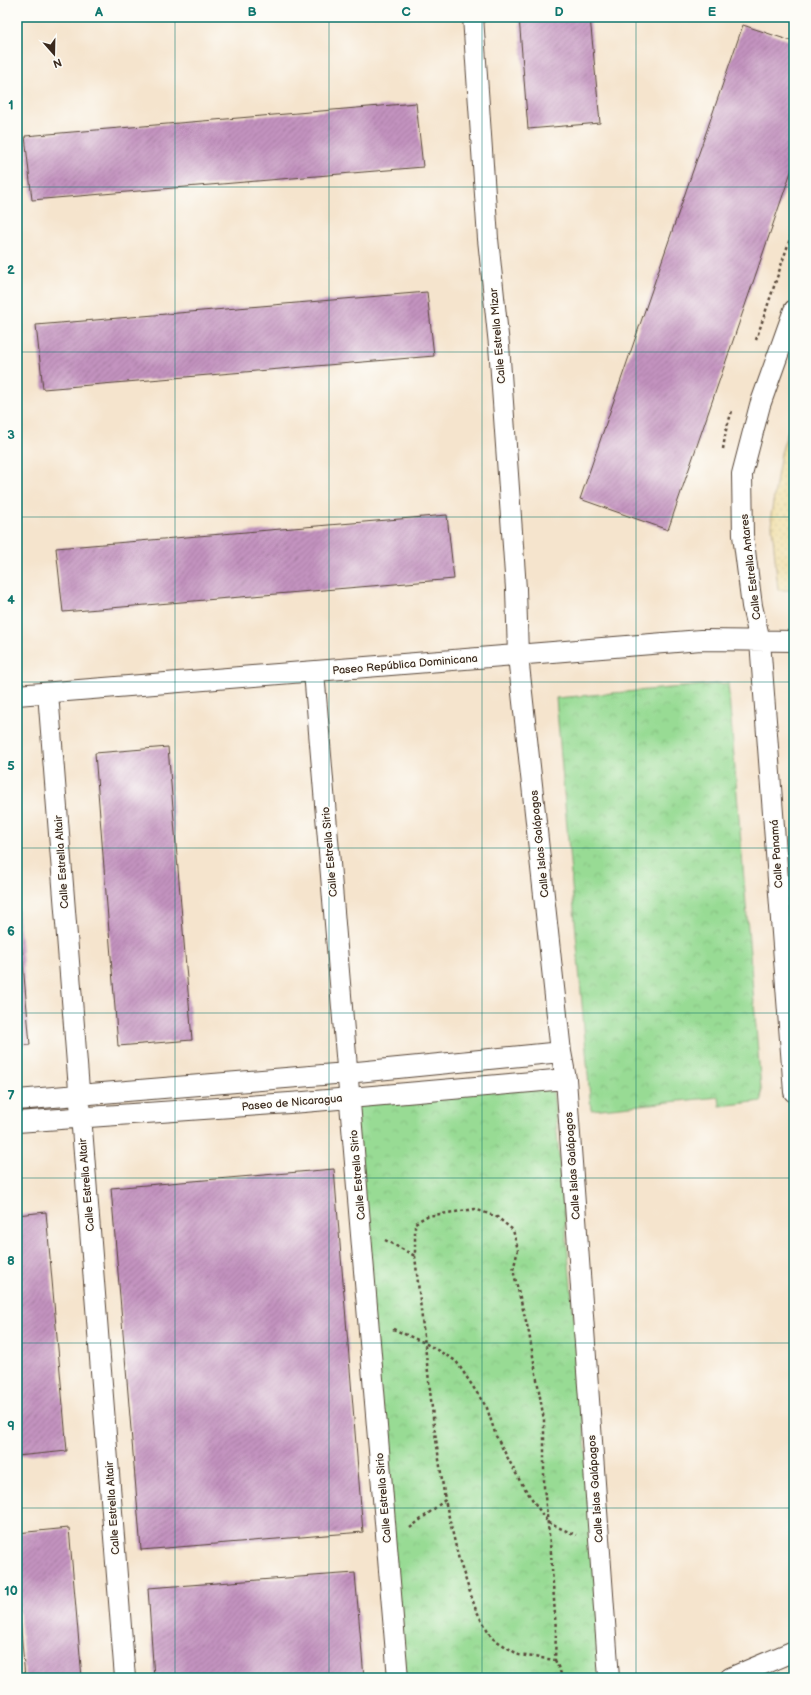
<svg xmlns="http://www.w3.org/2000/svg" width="811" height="1695" font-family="'Balsamiq Sans',sans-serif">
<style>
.sand{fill:url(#sand-dots);stroke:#94825e}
.park{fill:url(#park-crowns);stroke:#6a8259}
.building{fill:url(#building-hatch)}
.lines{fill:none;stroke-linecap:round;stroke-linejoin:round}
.street-casing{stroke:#574638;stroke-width:22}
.path{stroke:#574638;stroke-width:2.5;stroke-dasharray:3 3;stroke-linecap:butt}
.street{stroke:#fff;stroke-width:20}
.grid{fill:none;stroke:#0f766e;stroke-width:1;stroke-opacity:0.55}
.labels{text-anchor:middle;stroke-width:3;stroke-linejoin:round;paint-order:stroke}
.street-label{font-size:11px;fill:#3b2a1e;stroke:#fdfcf7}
.neatline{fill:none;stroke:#0f766e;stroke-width:1.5}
.grid-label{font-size:13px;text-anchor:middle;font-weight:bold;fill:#0f766e}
</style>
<defs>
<pattern id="sand-dots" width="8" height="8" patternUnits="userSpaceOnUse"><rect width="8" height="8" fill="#eeda9e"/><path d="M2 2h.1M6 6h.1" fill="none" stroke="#cdbb88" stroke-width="1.8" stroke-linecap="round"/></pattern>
<pattern id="park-crowns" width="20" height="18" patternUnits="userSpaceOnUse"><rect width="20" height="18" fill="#98db94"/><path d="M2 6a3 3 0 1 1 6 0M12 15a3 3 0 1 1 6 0" fill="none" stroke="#84bc7f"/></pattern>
<pattern id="building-hatch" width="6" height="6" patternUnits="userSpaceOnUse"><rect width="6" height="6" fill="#c393bf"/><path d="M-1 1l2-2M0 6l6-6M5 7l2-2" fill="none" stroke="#a0789b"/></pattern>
</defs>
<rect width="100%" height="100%" fill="#fdfcf7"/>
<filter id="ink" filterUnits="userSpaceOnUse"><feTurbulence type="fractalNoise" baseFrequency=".025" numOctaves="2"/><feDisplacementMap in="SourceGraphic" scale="8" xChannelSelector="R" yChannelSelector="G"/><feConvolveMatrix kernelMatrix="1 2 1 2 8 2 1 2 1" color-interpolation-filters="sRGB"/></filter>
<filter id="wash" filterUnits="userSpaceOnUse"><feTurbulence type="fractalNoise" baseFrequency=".012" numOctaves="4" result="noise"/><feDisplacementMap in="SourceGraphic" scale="16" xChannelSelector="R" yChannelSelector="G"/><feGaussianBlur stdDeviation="0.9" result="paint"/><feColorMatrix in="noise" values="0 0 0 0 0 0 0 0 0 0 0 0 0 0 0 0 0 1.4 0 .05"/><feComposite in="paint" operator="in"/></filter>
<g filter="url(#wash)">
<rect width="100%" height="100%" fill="#f5e4cd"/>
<path class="sand" d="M794,412v178h-16l-7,-75 10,-62z"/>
<path class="park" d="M728,683l34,418 -42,5 -1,-9 -128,13 -35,-412z
M552,1078l55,600h-207l-48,-585z"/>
<g id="blocks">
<path class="building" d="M519,17h71l10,106 -72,6z
M743,25l51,17v121l-126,367 -88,-31z
M416,103l7,64 -391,33 -7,-64z
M427,292l7,64 -391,33 -7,-64z
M447,515l7,64 -391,33 -7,-64z
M168,747l24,293 -74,6 -23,-293z
M17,894l13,151 -13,1z
M334,1169l29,363 -222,18 -30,-362z
M46,1212l21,239 -50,5v-241z
M69,1528l13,150h-57l-8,-98v-47z
M355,1573l9,105h-210l-6,-90z"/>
</g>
</g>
<g filter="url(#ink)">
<use href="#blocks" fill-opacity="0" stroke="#574638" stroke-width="1"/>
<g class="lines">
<g class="street-casing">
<path id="street" d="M473,17l15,222 11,106 17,244 2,67 43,396 5,27 43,599
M794,310l-34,95 -18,69 1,61 9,71 8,35 34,451
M314,672l84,1006
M48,693l77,985
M17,695l684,-55 93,1
M17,1100l330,-27 214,-21
M17,1122l287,-20 262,-23
M730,1678l64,-27"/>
</g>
<path class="path" d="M756,340l38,-113
M723,449l3,-19 6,-19
M385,1240l30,16
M393,1329l32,14 31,18 31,47 9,28 24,45 28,42 28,12
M410,1528l35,-28 -11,-74 -19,-170v-33l12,-7 48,-7 22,8 16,13 5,20 -5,20 16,63 15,87v67l7,66 5,78 -1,29 -36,-5 -27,-17 -16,-28 -17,-50 -14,-60
M555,1660l8,18"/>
<use href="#street" class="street"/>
</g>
</g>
<path class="grid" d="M175,17v1661M329,17v1661M482,17v1661M636,17v1661M17,187h777M17,352h777M17,517h777M17,682h777M17,848h777M17,1013h777M17,1178h777M17,1343h777M17,1508h777"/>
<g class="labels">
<g class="street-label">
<text transform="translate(497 336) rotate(-95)" y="4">Calle Estrella Mizar</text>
<text transform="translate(750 567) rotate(-97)" y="4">Calle Estrella Antares</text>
<text transform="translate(405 664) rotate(-5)" y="4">Paseo República Dominicana</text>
<text transform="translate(539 844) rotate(-96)" y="4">Calle Islas Galápagos</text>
<text transform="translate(329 852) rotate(-95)" y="4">Calle Estrella Sirio</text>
<text transform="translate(776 854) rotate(-94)" y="4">Calle Panamá</text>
<text transform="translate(61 862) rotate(-94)" y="4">Calle Estrella Altair</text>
<text transform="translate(292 1102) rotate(-5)" y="4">Paseo de Nicaragua</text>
<text transform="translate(572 1166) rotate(-94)" y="4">Calle Islas Galápagos</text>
<text transform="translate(357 1175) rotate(-95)" y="4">Calle Estrella Sirio</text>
<text transform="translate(86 1185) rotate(-95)" y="4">Calle Estrella Altair</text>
<text transform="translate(595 1489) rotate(-94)" y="4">Calle Islas Galápagos</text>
<text transform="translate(383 1498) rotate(-95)" y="4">Calle Estrella Sirio</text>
<text transform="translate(112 1508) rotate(-94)" y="4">Calle Estrella Altair</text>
</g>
</g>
<rect width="811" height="1695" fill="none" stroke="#fdfcf7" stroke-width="44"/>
<g transform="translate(54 54) rotate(160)" stroke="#fdfcf7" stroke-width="3" paint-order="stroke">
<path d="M0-3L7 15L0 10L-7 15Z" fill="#3b2a1e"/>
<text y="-6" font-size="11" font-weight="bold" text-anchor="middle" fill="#3b2a1e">N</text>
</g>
<rect x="22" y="22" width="767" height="1651" class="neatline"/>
<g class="grid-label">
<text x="99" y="16">A</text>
<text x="252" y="16">B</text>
<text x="406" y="16">C</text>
<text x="559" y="16">D</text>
<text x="712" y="16">E</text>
<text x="11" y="109">1</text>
<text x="11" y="274">2</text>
<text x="11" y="439">3</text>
<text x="11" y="604">4</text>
<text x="11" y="770">5</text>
<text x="11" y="935">6</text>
<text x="11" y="1100">7</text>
<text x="11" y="1265">8</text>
<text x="11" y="1430">9</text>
<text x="11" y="1595">10</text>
</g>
</svg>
